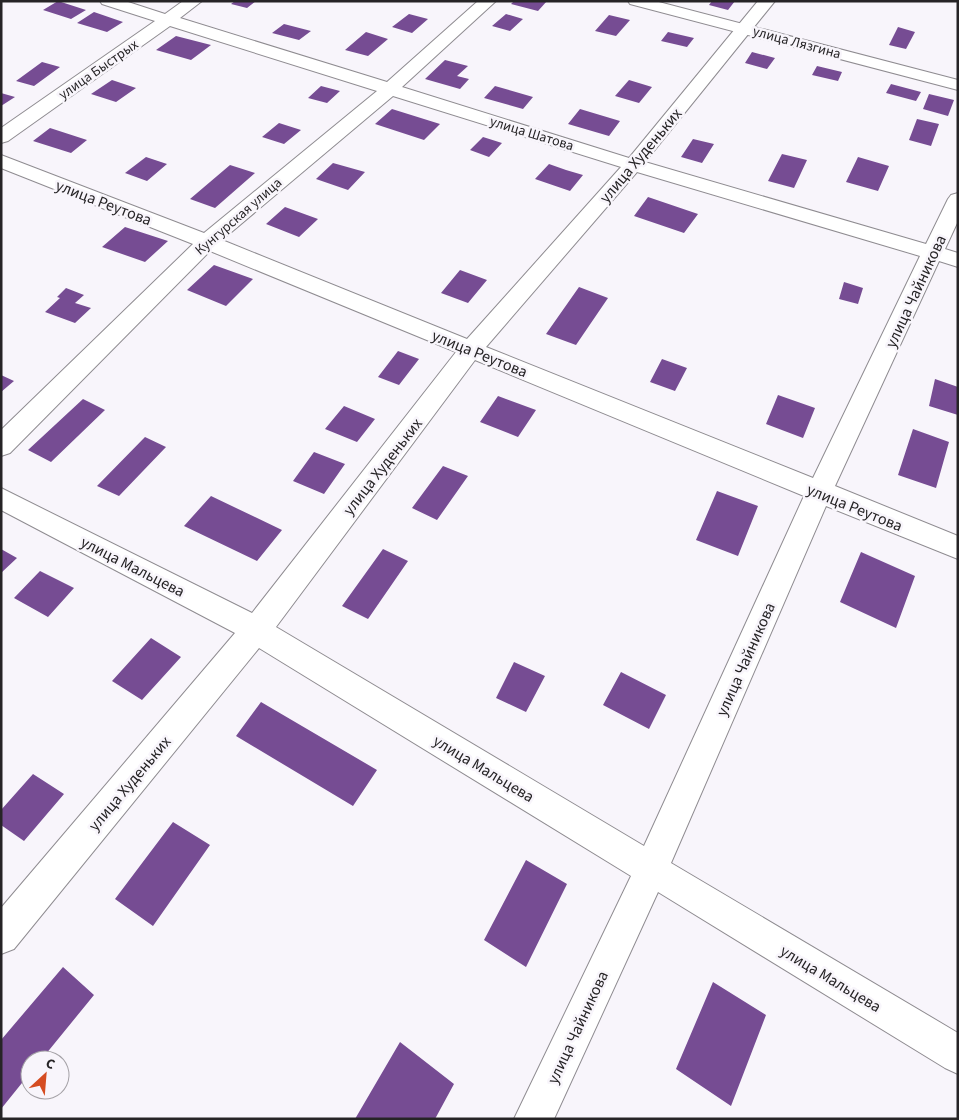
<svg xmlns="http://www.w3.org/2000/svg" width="959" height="1120" font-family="'Source Sans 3',sans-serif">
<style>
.building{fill:#764c93}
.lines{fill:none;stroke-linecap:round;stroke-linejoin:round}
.minor-casing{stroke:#8f8c91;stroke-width:2}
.major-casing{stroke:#8f8c91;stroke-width:2}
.minor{fill:#fff;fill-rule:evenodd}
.major{fill:#fff;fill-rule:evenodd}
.labels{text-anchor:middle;stroke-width:5;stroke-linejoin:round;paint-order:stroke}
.far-street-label{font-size:14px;fill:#262426;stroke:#f8f5fb}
.street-label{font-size:16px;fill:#262426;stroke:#f8f5fb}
</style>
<rect width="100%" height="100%" fill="#f8f5fb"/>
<path class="building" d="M58,1l28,9 -15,9 -28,-9z
M235,1h21l-9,7 -16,-4z
M514,1h33l-9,10 -27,-7z
M712,1h23l-7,9 -19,-5z
M94,12l29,10 -16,10 -30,-9z
M409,14l19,5 -16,14 -20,-6z
M506,14l17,5 -13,12 -18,-5z
M609,15l21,5 -14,16 -21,-5z
M284,24l27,7 -12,9 -27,-7z
M898,27l17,5 -9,17 -17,-4z
M366,32l22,7 -20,17 -23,-6z
M668,32l26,6 -7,9 -26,-6z
M176,36l35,9 -20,15 -35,-10z
M752,52l23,6 -8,11 -22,-6z
M445,60l23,6 -11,10 12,3 -9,10 -35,-10z
M42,62l18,5 -26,19 -18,-5z
M817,66l25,6 -4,9 -26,-6z
M112,80l24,8 -20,14 -25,-8z
M629,80l23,7 -13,16 -24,-7z
M891,84l30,8 -5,9 -30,-8z
M321,86l19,5 -13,12 -19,-5z
M495,86l38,11 -10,12 -39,-11z
M1,93l14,4 -14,9z
M929,94l25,6 -6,16 -25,-7z
M392,109l48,15 -16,16 -49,-16z
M580,109l40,12 -11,15 -41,-12z
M917,119l22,5 -8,22 -22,-6z
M279,123l22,7 -17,14 -22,-7z
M50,128l37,12 -16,13 -38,-12z
M483,137l19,6 -13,14 -19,-7z
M693,139l21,5 -12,19 -21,-6z
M782,154l25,6 -13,28 -26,-7z
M146,157l21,7 -20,17 -22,-8z
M858,157l31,9 -11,25 -32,-9z
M333,163l32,9 -17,18 -32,-11z
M549,164l17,6 17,5 -13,16 -35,-12z
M230,165l25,8 -40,35 -25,-9z
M648,197l50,17 -14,19 -50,-17z
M285,207l33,12 -19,18 -33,-13z
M125,227l43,14 -23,21 -43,-15z
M214,265l39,14 -27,27 -39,-16z
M460,270l27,10 -19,23 -27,-10z
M844,282l19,6 -5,16 -19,-5z
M579,287l29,11 -32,47 -30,-11z
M66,288l18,7 -9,8 16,5 -16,15 -30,-11 15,-14 -3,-1z
M398,351l21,8 -20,26 -21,-8z
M662,359l25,9 -12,23 -25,-9z
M1,375l13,6 -13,11z
M935,379l23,8v28l-29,-9z
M778,395l37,13 -12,30 -37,-14z
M498,396l38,14 -18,27 -38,-15z
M83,399l22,11 -54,52 -23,-12z
M344,406l31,13 -18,23 -32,-13z
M913,429l36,13 -13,46 -38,-13z
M145,437l21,10 -47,49 -22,-10z
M314,452l31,12 -21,30 -31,-13z
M443,466l25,10 -31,44 -25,-12z
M717,491l41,15 -20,50 -42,-16z
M211,496l71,34 -25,31 -73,-35z
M1,549l16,9 -16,15z
M383,549l25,12 -40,58 -26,-13z
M861,552l54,24 -19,52 -56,-26z
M40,571l34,17 -26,29 -34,-19z
M151,638l30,19 -39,43 -30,-19z
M514,662l31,14 -19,36 -30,-14z
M621,672l45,23 -17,34 -46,-24z
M261,702l116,68 -24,36 -117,-70z
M33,774l31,20 -40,47 -23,-16v-15z
M173,822l37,23 -57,81 -38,-27z
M526,860l41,24 -41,83 -42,-27z
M63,967l31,28 -53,65h-11v13l-29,36v-69z
M713,982l53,33 -35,91 -55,-37z
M400,1042l54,42 -19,35h-80z"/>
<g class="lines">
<g class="minor-casing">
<path id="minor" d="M100,1h25l40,13 18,-13h19l-22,17 207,64 91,-81h18l-94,86 227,71 129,-157h17l-130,161 281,82 22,-45 3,-4 7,-2v28l-13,28 13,4v14l-19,-6 -104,225 123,50v23l-132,-53 -155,357 287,170v41l-13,-6 -287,-176 -104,227h-40l117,-243 -372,-228 -245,301 -13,5v-46l234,-275 -234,-123v-22l251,125 204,-261 -246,-101 -200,202 -9,3v-26l192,-186 -192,-76v-13l203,78 173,-142 -207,-65 -162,115 -7,2v-15l154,-107 -53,-17zM393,96l228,71 -154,172 -245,-99zM637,172l283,84 -107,222 -327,-131zM475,360l329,136 -160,350 -368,-219z"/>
</g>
<g class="major-casing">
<path id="major" d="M628,1h27l303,79v10l-328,-86z"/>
</g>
<use href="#minor" class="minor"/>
<use href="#major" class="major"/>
</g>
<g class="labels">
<g class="far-street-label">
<text transform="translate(797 42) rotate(15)" y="5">улица Лязгина</text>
<text transform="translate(98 69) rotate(-35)" y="5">улица Быстрых</text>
<text transform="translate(532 133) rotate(17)" y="5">улица Шатова</text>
<text transform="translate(238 216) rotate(-41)" y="5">Кунгурская улица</text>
</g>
<g class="street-label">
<text transform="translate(640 155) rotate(-50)" y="6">улица Худеньких</text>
<text transform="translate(104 202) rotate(21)" y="6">улица Реутова</text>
<text transform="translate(915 291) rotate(-65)" y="6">улица Чайникова</text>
<text transform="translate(480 353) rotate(22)" y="6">улица Реутова</text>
<text transform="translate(382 466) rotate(-52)" y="6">улица Худеньких</text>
<text transform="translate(855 507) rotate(22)" y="6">улица Реутова</text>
<text transform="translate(133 566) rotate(27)" y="6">улица Мальцева</text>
<text transform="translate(745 659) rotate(-66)" y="6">улица Чайникова</text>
<text transform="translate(484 768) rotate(31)" y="6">улица Мальцева</text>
<text transform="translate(129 783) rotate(-50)" y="6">улица Худеньких</text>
<text transform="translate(831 978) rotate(31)" y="6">улица Мальцева</text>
<text transform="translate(577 1027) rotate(-65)" y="6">улица Чайникова</text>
</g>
</g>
<rect width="959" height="1120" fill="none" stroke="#262426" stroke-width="5"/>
<g transform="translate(45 1075) rotate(26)"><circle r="24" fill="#f8f5fb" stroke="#a4a1a6"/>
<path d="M0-4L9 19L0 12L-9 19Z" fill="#d54c21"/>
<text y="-8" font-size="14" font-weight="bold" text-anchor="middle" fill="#262426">С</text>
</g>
</svg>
